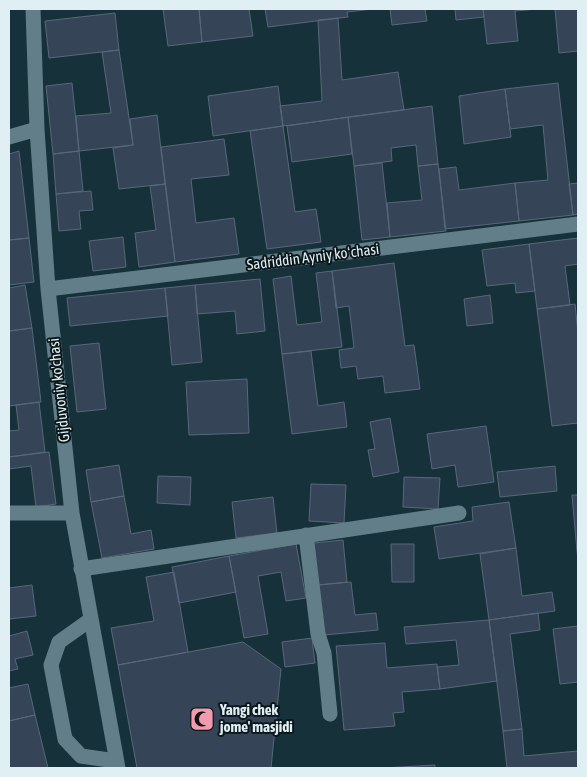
<svg xmlns="http://www.w3.org/2000/svg" width="587" height="777" font-family="'Asap Condensed',sans-serif">
<style>
.building{fill:#354557;stroke:#56687a}
.lines{fill:none;stroke-linecap:round;stroke-linejoin:round}
.lane{stroke:#627f89;stroke-width:15}
.street{stroke:#627f89;stroke-width:15}
.labels{text-anchor:middle;stroke-width:4;stroke-linejoin:round;paint-order:stroke}
.street-label{font-size:15px;fill:#dfeff4;stroke:#0b171b}
.poi-label{font-size:15px;font-weight:bold;fill:#dfeff4;stroke:#0b171b;text-anchor:start}
</style>
<rect width="100%" height="100%" fill="#16313a"/>
<path class="building" d="M163,9h36l3,33 -34,4z
M199,9h50l4,27 -51,6z
M265,9h108l-26,3 1,5 -80,10z
M390,9h35l2,12 -35,4z
M455,9h28l1,8 -28,3z
M483,9h54l-22,2 3,30 -31,3z
M555,9h23v42l-19,2z
M115,13l4,37 -70,8 -4,-37z
M338,18l4,62 56,-8 6,38 -121,16 -3,-20 42,-5 -4,-81z
M119,50l14,95 -54,6 -3,-35 35,-3 -9,-61z
M72,83l7,68 -26,3 -7,-68z
M558,83l15,132 -54,6 -4,-38 33,-3 -5,-55 -33,4 -5,-40z
M278,86l5,40 -70,10 -5,-40z
M505,89l6,48 -47,7 -5,-48z
M432,106l6,58 -20,2 -2,-21 -25,3 1,13 -38,5 -6,-49z
M157,115l8,69 -46,5 -6,-41 20,-3 -3,-26z
M348,117l4,37 -60,8 -5,-36z
M283,126l12,86 21,-3 5,33 -54,7 -17,-118z
M224,139l5,36 -38,4 5,44 38,-5 5,36 -64,8 -14,-115z
M19,151l10,87 -20,2v-86z
M79,151l4,40 -27,3 -3,-40z
M382,163l8,74 -28,3 -8,-74z
M438,164l8,67 -56,6 -3,-34 35,-3 -4,-34z
M456,167l3,23 56,-7 4,38 -74,8 -6,-60z
M578,183v31l-5,1 -4,-31z
M165,184l10,78 -36,5 -4,-34 21,-3 -6,-44z
M91,191l2,19 -14,1 2,18 -22,2 -3,-37z
M123,237l3,30 -33,4 -4,-30z
M29,238l5,44 -25,3v-45z
M578,238v26l-13,2 5,39 -33,4 -8,-65z
M529,244l6,47 -19,2 -1,-10 -28,3 -5,-36z
M394,263l11,83 9,-1 6,44 -35,4 -2,-17 -25,3 -2,-13 -15,2 -2,-18 15,-2 -5,-42 -13,2 -4,-37z
M332,271l10,76 -60,7 -9,-75 18,-3 6,49 25,-3 -6,-49z
M260,279l5,52 -28,3 -2,-23 -38,3 -2,-29z
M25,285l7,43 -23,3v-43z
M195,285l7,77 -30,3 -7,-77z
M165,288l3,28 -98,10 -3,-28z
M490,295l3,28 -26,3 -3,-27z
M575,304l3,29v90l-26,3 -15,-117z
M32,328l9,74 -32,4v-75z
M99,343l7,66 -29,3 -7,-66z
M311,351l7,55 26,-4 3,25 -55,7 -10,-80z
M247,379l2,54 -60,2 -3,-53z
M39,402l6,50 -36,5v-26l10,-1 -3,-25z
M390,418l9,54 -26,5 -5,-27 7,-1 -5,-27z
M486,426l8,56 -36,5 -3,-22 -23,4 -5,-35z
M49,452l7,52 -20,3 -5,-41 -22,3v-12z
M119,465l5,31 -33,6 -5,-32z
M555,466l2,25 -57,6 -3,-25z
M158,476l33,1 -1,28 -33,-2z
M404,477l36,1 -2,31 -35,-2z
M311,484l35,1 -2,38 -35,-2z
M572,495h6v67z
M124,496l7,38 20,-4 3,19 -52,9 -11,-56z
M273,497l4,36 -41,5 -4,-36z
M509,502l7,46 -77,11 -5,-32 39,-6 -1,-14z
M343,540l4,42 -29,3 -4,-42z
M296,544l10,54 -20,3 -5,-29 -23,4 10,58 -24,4 -15,-82z
M391,544h23v38h-22z
M516,548l6,48 30,-4 3,19 -66,9 -9,-66z
M229,556l7,36 -57,11 -7,-36z
M174,572l14,80 -70,13 -7,-37 43,-7 -8,-44z
M351,582l4,33 21,-2 2,17 -54,5 -6,-50z
M32,585l4,31 -27,3v-31z
M538,613l2,17 -30,4 12,95 -19,2 -14,-111z
M489,620l8,61 -57,8 -3,-22 22,-2 -3,-25 -50,4 -2,-17z
M578,626v56l-18,2 -7,-55z
M27,631l6,24 -18,4 3,10 -9,2v-35z
M312,638l3,25 -30,4 -3,-25z
M243,642l38,27 -10,99h-134l-19,-103z
M385,643l2,25 50,-4 3,25 -38,3 2,20 -11,1 2,13 -51,4 -8,-84z
M28,684l7,31 -26,6v-33z
M35,715l13,53h-39v-47z
M522,729l2,27 54,-5v17h-71l-4,-37z
M435,765v3h-51z"/>
<g class="lines">
<path class="lane" d="M306,535l12,99 6,19 6,61
M81,569l378,-56
M90,620l-31,22 -8,23 14,74 16,17 35,5"/>
<path class="street" d="M33,9l4,120 11,160 24,224 46,255
M9,137l28,-8
M48,289l530,-65
M9,513h63"/>
</g>
<defs>
<g id="mosque-square" transform="scale(1.25)"><rect x="-9" y="-9" width="18" height="18" rx="4" fill="#f29aaf" stroke="#0b171b"/><path d="M3.5-4.9A6 6 0 1 0 3.5 4.9A5 5 0 1 1 3.5-4.9Z" fill="#111"/></g>
</defs>
<g fill-rule="evenodd">
<use href="#mosque-square" x="202" y="719"/>
</g>
<g class="labels">
<g class="street-label">
<text transform="translate(313 257) rotate(-7)" y="5">Sadriddin Ayniy koʻchasi</text>
<text transform="translate(59 390) rotate(-96)" y="5">Gijduvoniy ko'chasi</text>
</g>
<g class="poi-label">
<text x="220" y="715">Yangi chek<tspan x="220" dy="17">jome' masjidi</tspan></text>
</g>
</g>
<rect width="587" height="777" fill="none" stroke="#dfeff4" stroke-width="20"/>
</svg>
